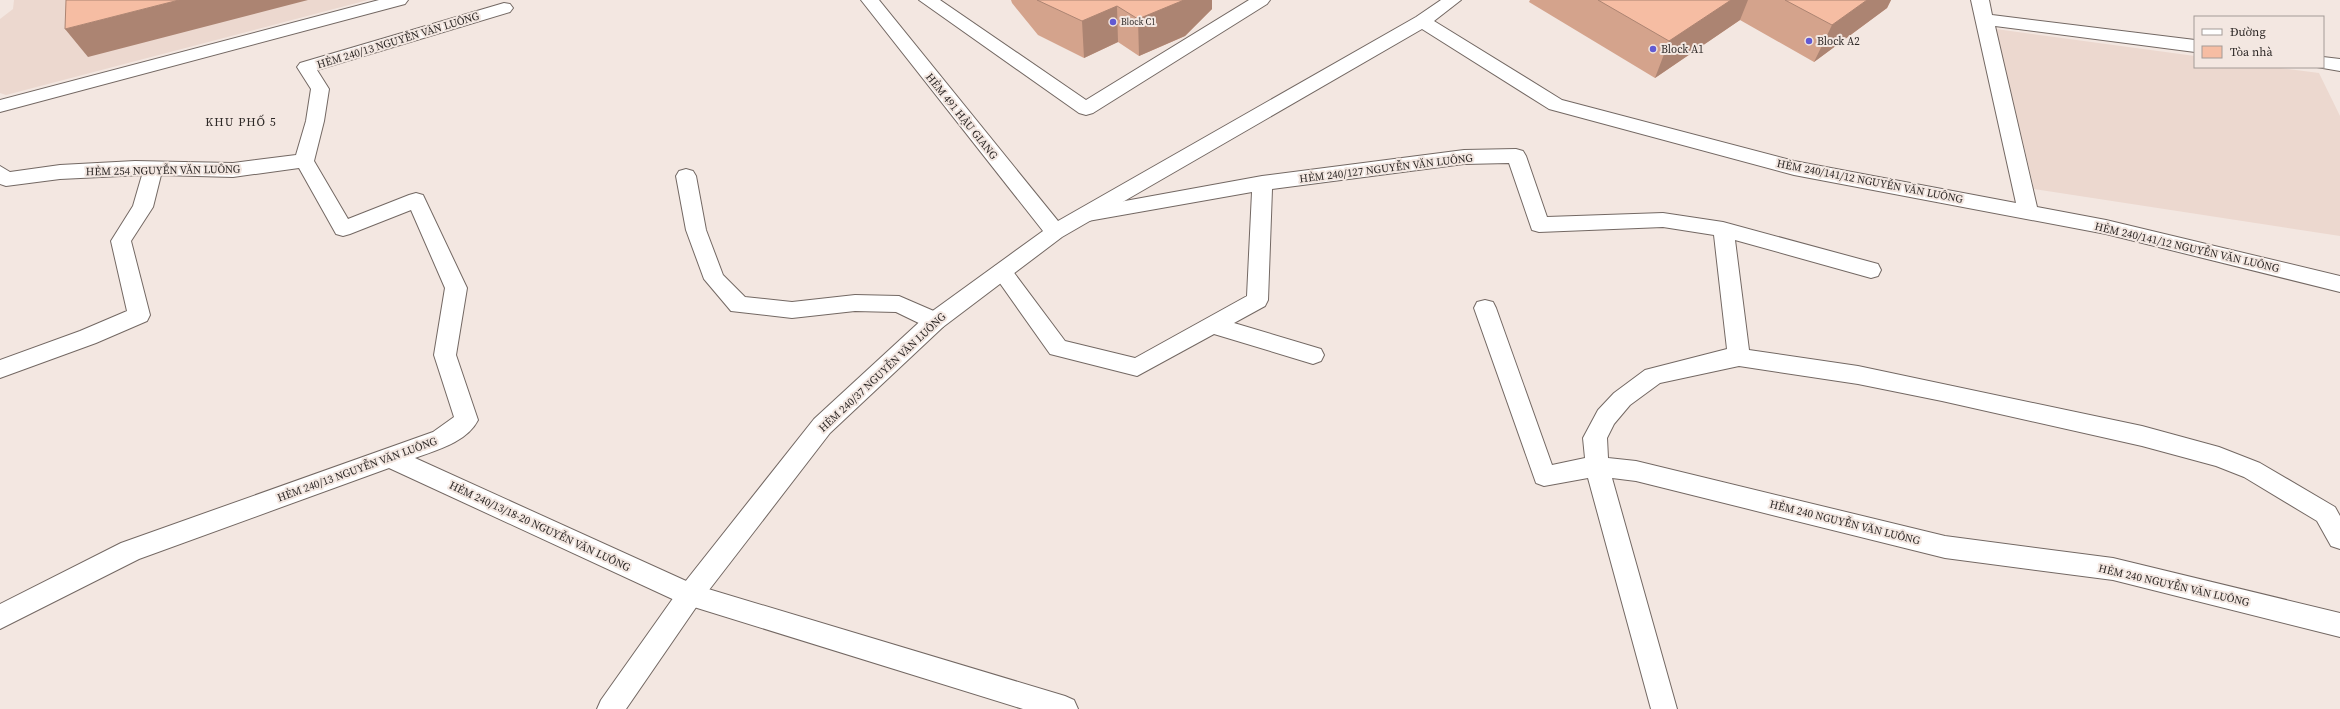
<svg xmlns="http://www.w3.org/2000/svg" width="2340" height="709" font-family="'Source Serif 4',serif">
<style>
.built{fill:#ecd8cf}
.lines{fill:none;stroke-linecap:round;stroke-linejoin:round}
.service-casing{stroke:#736863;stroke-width:2}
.minor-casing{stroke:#736863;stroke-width:2}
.service{fill:#fff;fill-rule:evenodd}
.minor{fill:#fff;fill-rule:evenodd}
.wall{fill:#d4a38c}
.shaded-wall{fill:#ac8472}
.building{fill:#f6bda3;stroke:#ac8472}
.poi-dot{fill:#625ad3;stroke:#f3e7e1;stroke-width:1.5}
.labels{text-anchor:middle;stroke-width:4;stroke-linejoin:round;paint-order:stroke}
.far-poi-label{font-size:9px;fill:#2e2927;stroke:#f3e7e1;text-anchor:start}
.street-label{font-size:11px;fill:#2e2927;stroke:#f3e7e1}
.poi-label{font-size:11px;fill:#2e2927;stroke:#f3e7e1;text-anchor:start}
.neighbourhood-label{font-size:12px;letter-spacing:1px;fill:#2e2927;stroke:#f3e7e1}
</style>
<rect width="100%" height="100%" fill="#f3e7e1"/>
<path class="built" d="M14,0h354l-362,95 -6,-2v-74l13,-10z
M1996,29l199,27v11h78l46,6 21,43v120l-306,-47z"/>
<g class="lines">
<g class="service-casing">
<path id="service" d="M919,0h21l146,100 163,-100h21l-3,4 -174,109 -7,2 -7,-2z
M504,3l6,1 3,4 -3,4 -193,58 12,19 -5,32 -10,40 34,58 61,-24 7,-2 7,2 44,93 -11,67 22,65c-11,22 -41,30 -63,38l280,127 370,111 9,4 4,9h-55l-342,-106 -292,-135 -250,91 -139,70v-25l121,-61 312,-111 21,-15 -20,-62 11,-67 -34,-78 -61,24 -7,2 -7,-2 -37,-66 -66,9 -72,-2 -8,32 -22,34 19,74 -3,6 -51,22 -96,35v-18l80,-29 47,-20 -16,-70 22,-35 9,-31 -82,4 -54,7 -6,-2v-18l10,6 50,-7 75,-4 98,2 63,-8 10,-34 5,-32 -14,-22 3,-4z
M1516,149l7,2 3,5 21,61 116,-4 60,9 155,42 3,6 -3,6 -7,2 -136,-38 14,110 109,16 284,60 77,21 41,16 75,44 5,9v33l-9,-3 -14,-25 -73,-44 -28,-11 -74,-20 -200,-45 -84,-17 -119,-18 -79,17 -30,22 -16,19 -7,14 1,20 28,3 309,75 168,22 227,55v24l-227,-57 -168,-22 -309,-77 -24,-3 65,231h-26l-63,-231 -44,8 -8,-3 -62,-175 3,-6 8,-2 8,2 3,6 56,157 33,-7 -2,-20 15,-28 16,-17 31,-23 82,-21 -13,-114 -51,-8 -124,5 -7,-2 -23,-67 -45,1 -192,25 -4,111 -3,6 -31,17 87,26 3,6 -3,6 -8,3 -99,-30 -77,42 -87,-22 -58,-82 3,-6 7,-2 7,2 56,75 70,17 112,-62 5,-104 -164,29 -7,-2 -3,-5 3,-5 181,-33 202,-26z
M686,169l7,2 3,5 10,54 17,45 22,22 47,5 63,-7 44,1 44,19 3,6 -3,6 -8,2 -8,-2 -31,-15 -41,-1 -63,7 -61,-7 -27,-32 -18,-49 -10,-54 3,-5z"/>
</g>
<g class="minor-casing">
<path id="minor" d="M379,0h29l-3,4 -405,108v-12z
M861,0h18l179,221 358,-204 25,-17h20l-27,21 128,79 232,61 222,42 -45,-203h18l3,15 203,25v12l-200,-26 42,181 69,13 234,56v16l-234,-58 -312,-59 -245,-66 -127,-80 -360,208 -119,90 -113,106 -131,170 -73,106h-29l4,-9 80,-113 133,-168 113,-104 116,-84z
M2323,57l17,2v12l-23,-4h6z"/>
</g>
<use href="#service" class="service"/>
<use href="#minor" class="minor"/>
</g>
<path class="wall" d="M1011,0h201v9l-27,27 -46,20 -21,-14 -34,16 -46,-23 -26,-32z
M1530,0h361l-4,8 -73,54 -74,-42 -85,58 -126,-76z"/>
<path class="shaded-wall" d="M179,0h129l-220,57 -23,-28z
M1184,0h28v9l-27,27 -46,20 -1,-37z
M1731,0h17l-8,20 -85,58 14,-37z
M1867,0h24l-4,8 -73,54 18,-37z
M1117,6l1,36 -34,16 -2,-37z"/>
<path class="building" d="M66,0h113l-114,29z
M1037,0h147l-46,19 -21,-13 -35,15z
M1598,0h133l-62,41z
M1785,0h82l-35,25z"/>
<g class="poi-dot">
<circle cx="1113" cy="22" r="4"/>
<circle cx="1809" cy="41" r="4"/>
<circle cx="1653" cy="49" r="4"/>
</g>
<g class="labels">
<g class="far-poi-label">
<text x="1121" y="25">Block C1</text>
</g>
<g class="street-label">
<text transform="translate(398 40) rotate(-17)" y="4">HẺM 240/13 NGUYỄN VĂN LUÔNG</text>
<text transform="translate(962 116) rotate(51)" y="4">HẺM 491 HẬU GIANG</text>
<text transform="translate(1386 168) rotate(-7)" y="4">HẺM 240/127 NGUYỄN VĂN LUÔNG</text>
<text transform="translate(163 170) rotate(-1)" y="4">HẺM 254 NGUYỄN VĂN LUÔNG</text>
<text transform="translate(1870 181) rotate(11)" y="4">HẺM 240/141/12 NGUYỄN VĂN LUÔNG</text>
<text transform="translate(2187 247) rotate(13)" y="4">HẺM 240/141/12 NGUYỄN VĂN LUÔNG</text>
<text transform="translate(882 372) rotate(-43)" y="4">HẺM 240/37 NGUYỄN VĂN LUÔNG</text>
<text transform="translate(357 469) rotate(-20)" y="4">HẺM 240/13 NGUYỄN VĂN LUÔNG</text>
<text transform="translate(1845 522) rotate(14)" y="4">HẺM 240 NGUYỄN VĂN LUÔNG</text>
<text transform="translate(540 526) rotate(25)" y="4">HẺM 240/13/18-20 NGUYỄN VĂN LUÔNG</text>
<text transform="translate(2174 585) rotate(13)" y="4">HẺM 240 NGUYỄN VĂN LUÔNG</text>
</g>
<g class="poi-label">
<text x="1817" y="45">Block A2</text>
<text x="1661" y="53">Block A1</text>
</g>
<g class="neighbourhood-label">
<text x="241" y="126">KHU PHỐ 5</text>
</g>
</g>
<rect x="2194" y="16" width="130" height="52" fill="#f3e7e1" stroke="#a49b97"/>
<rect x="2202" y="29" width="20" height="6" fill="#ffffff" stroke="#a49b97"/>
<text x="2230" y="36" font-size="12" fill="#2e2927">Đường</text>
<rect x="2202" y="46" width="20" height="12" fill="#f6bda3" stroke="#a49b97"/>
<text x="2230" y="56" font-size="12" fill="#2e2927">Tòa nhà</text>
</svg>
